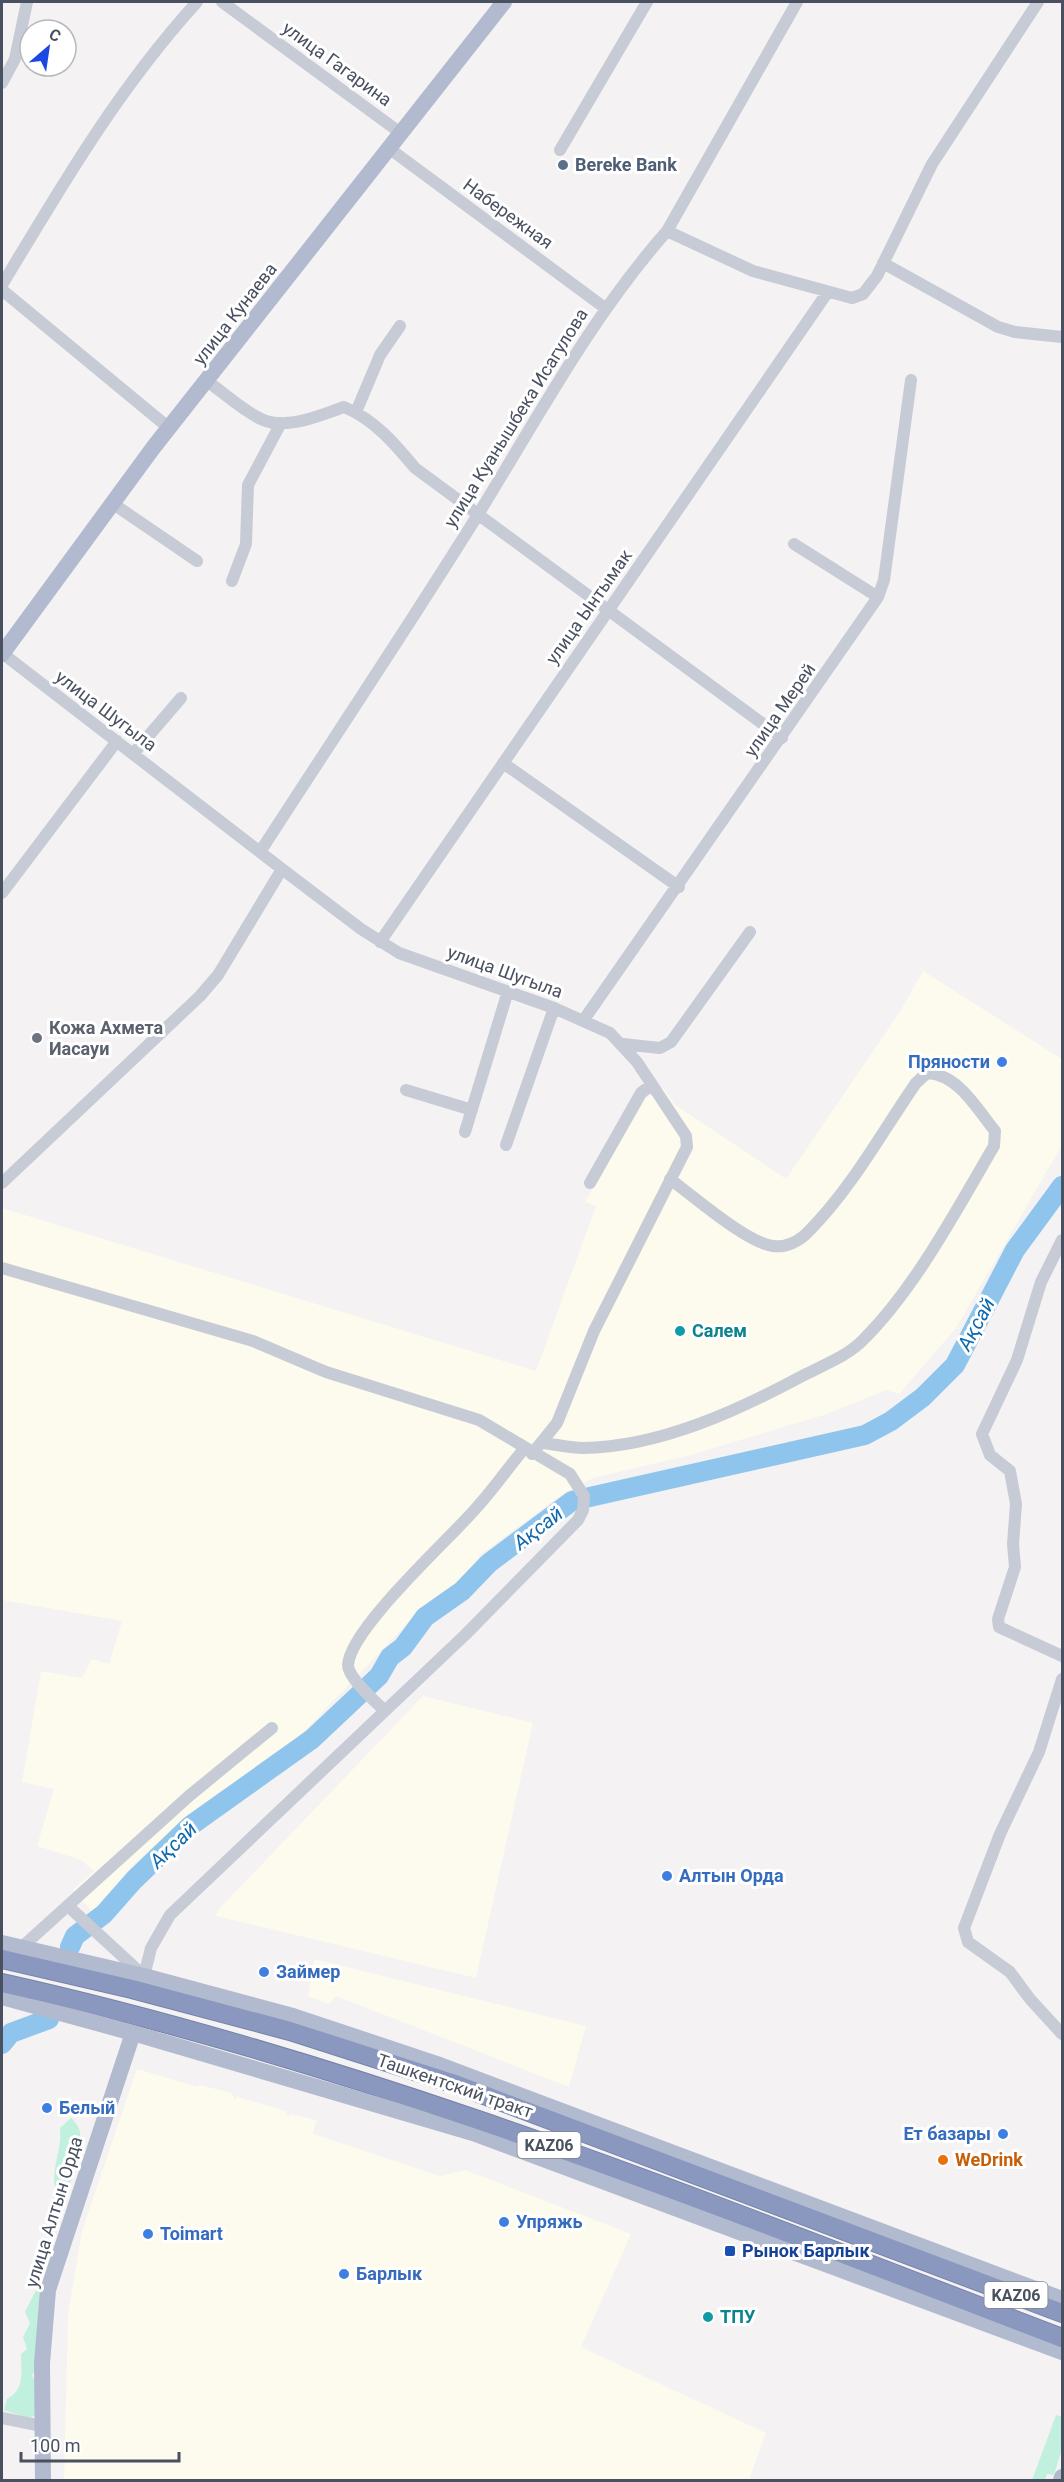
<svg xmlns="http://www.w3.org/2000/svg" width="1064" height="2482" font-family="Roboto,sans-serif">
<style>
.commercial{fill:#fcfbed}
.green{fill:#c2f0de}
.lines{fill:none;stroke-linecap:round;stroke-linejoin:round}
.river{stroke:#8fc5ec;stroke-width:20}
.highway-casing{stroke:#7583ab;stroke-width:20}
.minor{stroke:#c6cbd6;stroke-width:12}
.major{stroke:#b2bacf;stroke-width:16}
.highway{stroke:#8a98bf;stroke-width:18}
.service-dot{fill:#5c6f8a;stroke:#fff;stroke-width:2}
.worship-dot{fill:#6b7280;stroke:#fff;stroke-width:2}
.shop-dot{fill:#3f7fe0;stroke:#fff;stroke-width:2}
.culture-dot{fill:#0f9aa8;stroke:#fff;stroke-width:2}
.food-dot{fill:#e8710a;stroke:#fff;stroke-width:2}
.transit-dot{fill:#1a4fb4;stroke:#fff;stroke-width:2}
.labels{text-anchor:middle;stroke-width:6;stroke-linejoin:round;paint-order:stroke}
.shield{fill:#fff;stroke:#80848f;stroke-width:1.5}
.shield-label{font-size:16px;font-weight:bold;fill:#49505f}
.street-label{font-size:18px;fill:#49505f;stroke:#fff}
.service-label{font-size:18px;font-weight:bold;fill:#4e5e75;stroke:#fff;text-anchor:start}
.worship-label{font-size:18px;font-weight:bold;fill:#5b616d;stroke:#fff;text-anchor:start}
.shop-label{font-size:18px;font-weight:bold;fill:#366cbe;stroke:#fff;text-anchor:start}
.culture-label{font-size:18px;font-weight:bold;fill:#0d838f;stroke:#fff;text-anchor:start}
.food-label{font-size:18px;font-weight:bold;fill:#c56008;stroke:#fff;text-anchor:start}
.transit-label{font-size:18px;font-weight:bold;fill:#164399;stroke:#fff;text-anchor:start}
.water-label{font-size:20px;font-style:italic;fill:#0e69ae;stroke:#fff}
</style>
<rect width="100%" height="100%" fill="#f4f2f2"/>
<path class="commercial" d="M923,971l139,88v86l-106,183 -57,66 -13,-4 -62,25 -137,41 -94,22 -29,15 -84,62 -29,36 -32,20 -121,127 -110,77 -53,48 -43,49 -19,-22 21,-19 -13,-11 -44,-14 17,-57 -32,-7 19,-111 41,7 10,-19 17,5 13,-43 -120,-21v-392l534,163 60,-165 -11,-4 61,-104 17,-10 11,16 112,75 113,-166z
M423,1696l110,27 -57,255 -260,-62 2,-6z
M314,1959l272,67 -17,61 -233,-91 -7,8 -21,-8z
M137,2069l61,18 2,-2 32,8 3,7 2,-3 50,14 -1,4 4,1 1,-2 25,6 -3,14 127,42 25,-6 166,64 -50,113 185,86 -17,47h-685l4,-166 14,-83z"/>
<path class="green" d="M71,2118c18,16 5,30 2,50l-6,5 5,7 -14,15c-11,-19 5,-44 2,-67z
M43,2288l-6,80 -5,7 5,11 -1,29 -7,3 -25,-8 3,-11c18,-9 14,-27 14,-45l6,-5 -4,-12 7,-14 -5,-11 11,-22z
M1056,2415l6,2v32l-8,26 -7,-1 -2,6h-13z"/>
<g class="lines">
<path class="river" d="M70,1947l5,-11 29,-22 30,-34 56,-54 122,-87 67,-63 11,-19 13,-10 22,-30 37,-26 27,-28 83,-62 293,-66 26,-14 32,-24 32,-32 60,-115 47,-64
M2,2044l9,-11 38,-14"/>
<g class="highway-casing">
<path id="highway" d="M2,1959l130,30 158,42 162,52 610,230
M2,1983c365,81 712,222 1060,355"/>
</g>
<path class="minor" d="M222,2l180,132
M2,83l13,-24 12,-57
M390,149l215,159
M560,150l87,-148
M667,231l86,40 99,27 11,-4 14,-18 55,-112 106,-162
M883,263l115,64 17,5 47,5
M2,285c60,-100 116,-196 195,-283
M2,290l167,138
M207,381c17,12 35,29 54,38 25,12 60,-4 83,-12 30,12 51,37 71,61l367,270
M356,412l24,-57 20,-29
M112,503l85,58
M794,544l84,53
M232,581l14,-37 2,-59 33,-62
M2,653l280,216 79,60 38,24 155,55 56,25 27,29 49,74 1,11 -93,184 -37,92 -25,31
M133,754l48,-56
M503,763l176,124
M260,852c73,-113 148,-225 219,-339 59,-96 113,-197 188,-282l130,-229
M2,893l115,-152
M380,942l447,-649
M583,1021l295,-424 6,-17 27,-200
M623,1044l37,4 11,-6 79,-110
M406,1090l66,20
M465,1132l43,-141
M506,1145l48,-137
M2,1183l198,-187 18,-21 64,-106
M590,1183l51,-90 10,-8
M1062,1240l-21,42 -24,78 -35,74 8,21 20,16 6,33 -3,40 2,23 -17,52 1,8 63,29
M2,1268l251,73 73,31 153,48 91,54 14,22 -1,14 -5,10 -112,114 -296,281 -19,33 -7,28 -75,-69
M542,1443c13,1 27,5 41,5 77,-1 156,-38 223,-74 20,-10 43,-19 58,-35 52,-52 93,-130 130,-193l1,-15c-18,-22 -37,-57 -68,-58l-11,10c-34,49 -65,106 -107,148 -9,10 -23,17 -36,15 -26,-3 -80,-50 -103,-67
M1062,1679l-23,73 -39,82 -36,94 4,14 42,30 20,27 32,35
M385,1711c-9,-9 -37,-33 -37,-46 2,-37 103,-127 130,-159 16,-18 30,-38 46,-57
M22,1947l167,-151 83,-68
M2,2418l40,8"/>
<path class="major" d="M2,654l151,-206 351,-446
M2,1943l142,33 149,40 144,48 625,235
M2,1997l131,36 340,100 589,219
M43,2480l-1,-117 6,-73 85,-257
M1061,2480l1,-3"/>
<use href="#highway" class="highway"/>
</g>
<circle class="service-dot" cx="563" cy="165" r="6"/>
<circle class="worship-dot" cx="37" cy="1038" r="6"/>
<g class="shop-dot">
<circle cx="1002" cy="1062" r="6"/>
<circle cx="667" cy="1876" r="6"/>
<circle cx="264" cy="1972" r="6"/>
<circle cx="47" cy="2108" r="6"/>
<circle cx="1003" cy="2134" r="6"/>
<circle cx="504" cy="2222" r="6"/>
<circle cx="148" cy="2234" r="6"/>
<circle cx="344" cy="2274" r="6"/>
</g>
<g class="culture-dot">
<circle cx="680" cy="1331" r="6"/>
<circle cx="708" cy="2317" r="6"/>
</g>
<circle class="food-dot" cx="943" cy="2160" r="6"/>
<rect class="transit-dot" x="724" y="2245" width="12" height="12" rx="3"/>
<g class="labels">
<g class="shield">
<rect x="517.5" y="2132" width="63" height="26" rx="4.5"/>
<rect x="984.5" y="2282" width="63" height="26" rx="4.5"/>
</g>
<g class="shield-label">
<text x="549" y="2151">KАZ06</text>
<text x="1016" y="2301">KАZ06</text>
</g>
<g class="street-label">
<text transform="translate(337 64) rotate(36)" y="6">улица Гагарина</text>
<text transform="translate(508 214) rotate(36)" y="6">Набережная</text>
<text transform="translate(235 314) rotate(-52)" y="6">улица Кунаева</text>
<text transform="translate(516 418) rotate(-58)" y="6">улица Куанышбека Исагулова</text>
<text transform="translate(589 607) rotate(-55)" y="6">улица Ынтымак</text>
<text transform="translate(780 710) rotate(-55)" y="6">улица Мерей</text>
<text transform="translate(106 711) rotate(37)" y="6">улица Шугыла</text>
<text transform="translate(505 972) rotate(20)" y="6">улица Шугыла</text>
<text transform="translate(455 2086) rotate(19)" y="6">Ташкентский тракт</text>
<text transform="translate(54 2212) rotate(-73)" y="6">улица Алтын Орда</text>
</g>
<g class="service-label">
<text x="575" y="171">Bereke Bank</text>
</g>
<g class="worship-label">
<text x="49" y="1034">Кожа Ахмета<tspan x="49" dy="21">Иасауи</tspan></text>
</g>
<g class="shop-label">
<text x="990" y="1068" text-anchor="end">Пряности</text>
<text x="679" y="1882">Алтын Орда</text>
<text x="276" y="1978">Займер</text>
<text x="59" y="2114">Белый</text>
<text x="991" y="2140" text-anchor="end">Ет базары</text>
<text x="516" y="2228">Упряжь</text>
<text x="160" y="2240">Toimart</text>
<text x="356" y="2280">Барлык</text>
</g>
<g class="culture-label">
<text x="692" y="1337">Салем</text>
<text x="720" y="2323">ТПУ</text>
</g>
<g class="food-label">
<text x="955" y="2166">WeDrink</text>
</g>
<g class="transit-label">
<text x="742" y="2257">Рынок Барлык</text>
</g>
<g class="water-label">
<text transform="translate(976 1324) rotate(-62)" y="7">Ақсай</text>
<text transform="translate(538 1528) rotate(-38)" y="7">Ақсай</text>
<text transform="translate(173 1845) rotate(-44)" y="7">Ақсай</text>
</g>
</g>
<rect width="1064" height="2482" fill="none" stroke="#49505f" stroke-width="6"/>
<g transform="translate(48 48) rotate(29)"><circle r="28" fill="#ffffff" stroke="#b6b9bf" stroke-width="1.5"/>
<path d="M0-4.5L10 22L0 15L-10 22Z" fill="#1b47e4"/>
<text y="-9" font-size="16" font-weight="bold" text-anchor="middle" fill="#49505f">С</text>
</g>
<path d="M21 2452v9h158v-9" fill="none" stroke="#49505f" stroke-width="3"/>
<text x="30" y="2452" font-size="18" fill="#49505f" stroke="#ffffff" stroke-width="4.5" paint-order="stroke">100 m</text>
</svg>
